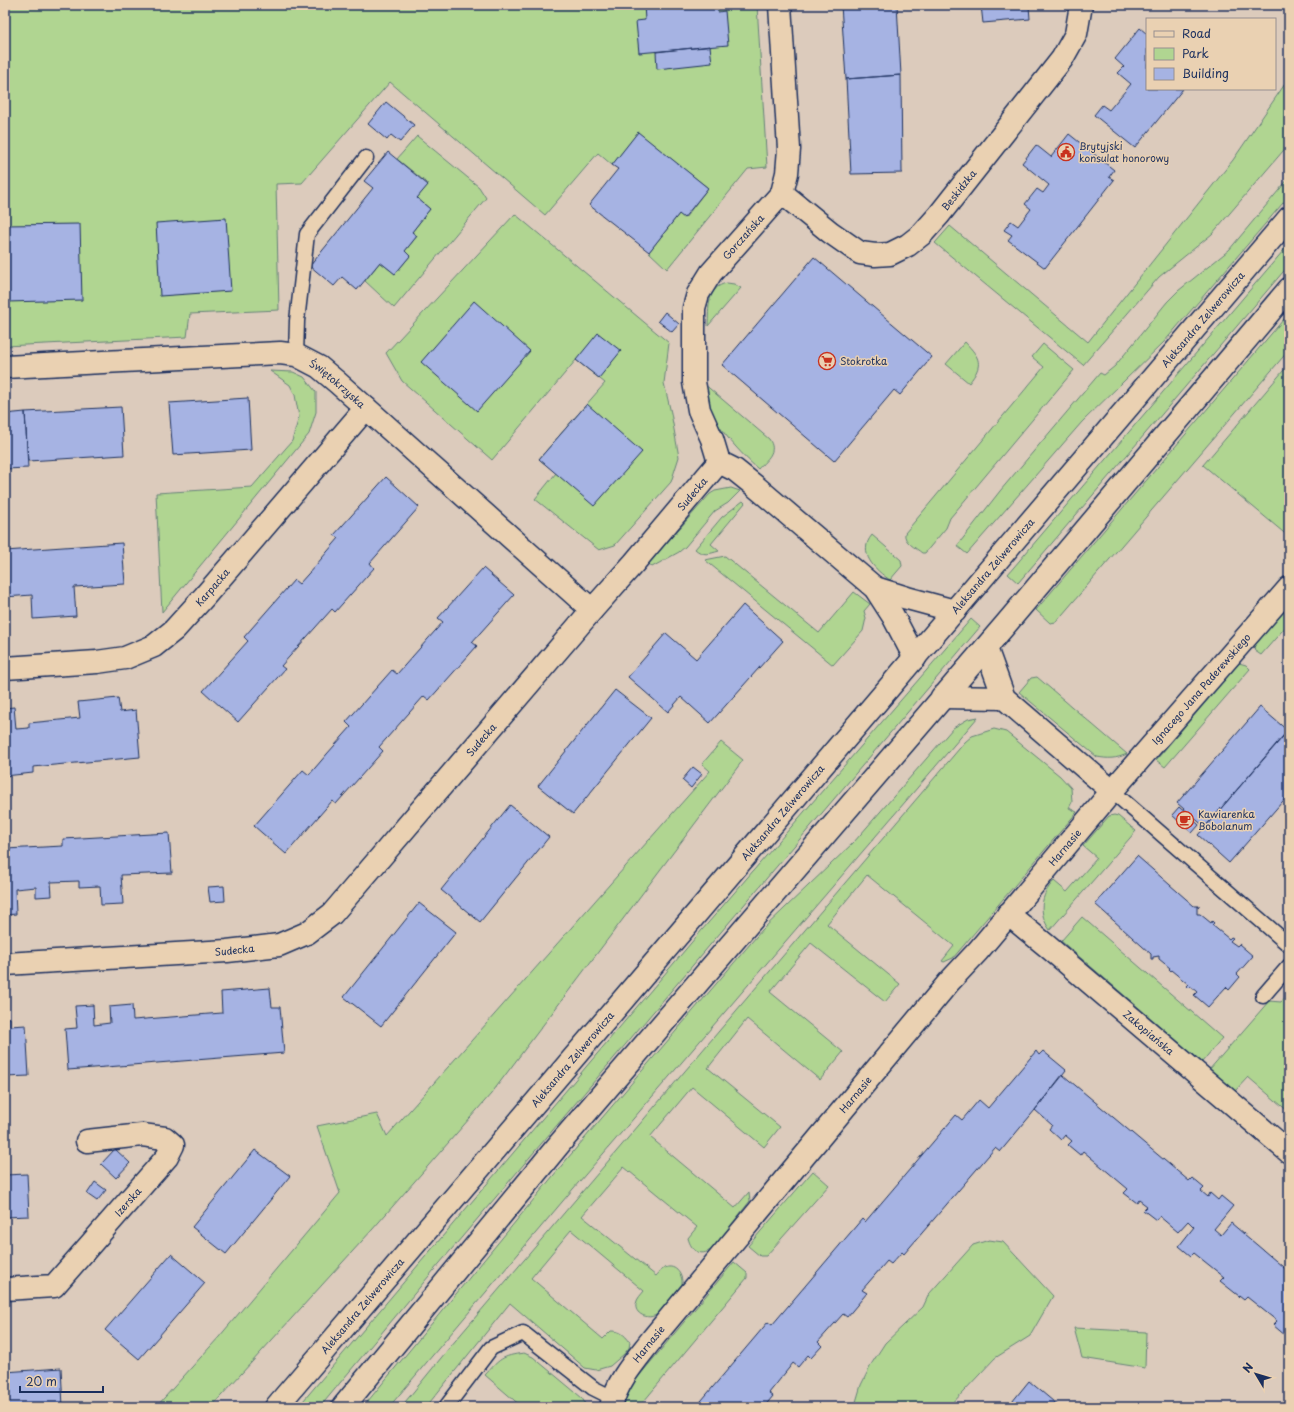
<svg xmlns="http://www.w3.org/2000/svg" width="1294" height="1412" font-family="'Playpen Sans',sans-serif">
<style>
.green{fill:#b0d591;stroke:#668278}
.building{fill:#a6b3e3;stroke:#1b2f5e}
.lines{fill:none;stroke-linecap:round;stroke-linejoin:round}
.service-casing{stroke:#1b2f5e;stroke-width:17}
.minor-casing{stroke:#1b2f5e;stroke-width:25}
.tertiary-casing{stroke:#1b2f5e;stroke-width:25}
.service{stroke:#ead1b2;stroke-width:14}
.minor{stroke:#ead1b2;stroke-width:22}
.tertiary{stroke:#ead1b2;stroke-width:22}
.labels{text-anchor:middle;stroke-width:3;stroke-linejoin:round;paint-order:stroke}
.poi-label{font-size:10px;fill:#1b2f5e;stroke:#ead1b2;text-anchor:start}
.street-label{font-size:10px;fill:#1b2f5e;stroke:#ead1b2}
</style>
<rect width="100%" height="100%" fill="#dccbbc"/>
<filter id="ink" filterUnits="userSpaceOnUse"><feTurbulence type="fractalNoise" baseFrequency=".025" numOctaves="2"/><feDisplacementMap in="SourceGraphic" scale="8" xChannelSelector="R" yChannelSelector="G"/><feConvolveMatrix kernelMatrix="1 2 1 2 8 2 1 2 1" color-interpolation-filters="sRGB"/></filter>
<g filter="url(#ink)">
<path class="green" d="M5,5h752l10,162 -19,2 -81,100 -18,-17 30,-38 6,4 23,-30 -70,-55 -26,32 -14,-12 -53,62 -155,-133 -88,101 -26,1 3,126 -89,4 -3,23 -182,9z
M1289,78v66l-77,90 -53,43 -76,88 -148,-122 15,-17 138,116 145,-182z
M417,136l62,51 7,11 -92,110 -29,-27 15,-19 15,12 15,-18 -5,-5 12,-15 -5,-4 18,-23 -13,-11 11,-14 -31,-25z
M1289,178v18l-125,146 -82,80 -115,132 -10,-8 43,-55 100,-118 4,2 11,-9 52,-64 11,-11 51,-41z
M515,214l154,129 -5,40 7,30 8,44 -8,25 -56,63 -16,5 -64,-51 21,-26 -17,-14 66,-76 -29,-23 -84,100 -90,-79 -16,-28z
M1289,244v21l-271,318 -10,-9z
M727,283l7,1 7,4 -33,38c1,-17 -2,-39 19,-43z
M1289,313v37l-233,272 -6,1 -14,-13z
M965,342c15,16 19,22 4,41l-23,-19z
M1043,344l31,26 -124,148 -4,10 -21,25h-3c-6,-5 -19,-11 -17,-20l139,-166 -12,-10z
M1289,364v173l-86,-72z
M270,371l23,1 11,5 12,15v20l-7,22 -147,178 -6,-119 96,-6 40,-46 7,-24 -4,-22 -5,-10z
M703,383l66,56c9,13 -2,20 -11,30 -15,-13 -45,-45 -50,-64 -2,-7 -3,-15 -5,-22z
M731,488l9,3 -12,12 -13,8 -30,36 -6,5 -27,15 -4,-3 62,-70 5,-3z
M743,501l2,2 -34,41 8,7c-10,3 -16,5 -24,-2l27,-32z
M872,535l29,25 1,6 -12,14c-15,-10 -33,-27 -18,-45z
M725,556l94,77 35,-41 16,12 -6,7 2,7 -3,13 -30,34 -128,-105z
M1289,605v18l-28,32 -6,-4 -1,-5z
M971,619l9,8 -546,643 -114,137h-22l404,-477z
M1239,663l7,2 4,4 -85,98 -9,-7z
M1037,677l90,77c-11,5 -19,5 -30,3l-78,-65 12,-14z
M978,717l-405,472 -184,218h-26l204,-248 195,-229 92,-88 99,-114 15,-9z
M994,729l12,3 54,44 11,12 1,14 -3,6 8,4 -124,146 -9,4 -2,-1 12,-15 -87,-71 -40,49 73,60 -15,18 -74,-59 -41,49 73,60 -23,28 -73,-61 -39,49 72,59 -16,20 -72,-60 -42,50 85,71 14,-16 1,9 -38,48c-12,9 -21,1 -24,-11l9,-11 -73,-60 -42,49 74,60c2,-2 5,-6 7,-7 11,-7 20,5 19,15 -6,7 -19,26 -26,31 -8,5 -22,-1 -20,-11 1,-6 5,-9 8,-13l-73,-61 -40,48 72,61 8,-8c9,0 13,3 19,11l-1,6 -5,6 -14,12 -14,4 -11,-2 -75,-65 -84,104h-25l49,-60 515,-605 7,-6z
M721,742l22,18 -252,334 -119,136 -161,177h-55l63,-70 121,-144 -23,-67 60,-12 10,22 323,-365 -8,-7z
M1114,815l4,1 18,15 -86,99c-12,-16 -10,-35 4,-49l13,11 30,-34 -14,-12 26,-30z
M1082,917l140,121 -20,24 -141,-121z
M1289,993v119l-41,-35 -13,14 -26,-21 60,-69 12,1z
M813,1171l16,14 -63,71h-6l-12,-10z
M989,1240l14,2 50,54 -23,40 -35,22 -46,49h-92l-1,-5 5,-17 11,-22 13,-20 38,-36 6,-13 44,-49z
M734,1262l13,11v5l-108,129h-15l2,-11 8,-14z
M1074,1328l72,4 -1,36 -63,-10z
M524,1353l9,4 36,30 13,11 5,9h-65l-37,-32c15,-16 16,-19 39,-22z"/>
<path class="building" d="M644,5h73l1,7 7,-1 3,34 -89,8 -3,-32 9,-1z
M841,5h56l4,70 -55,4z
M981,5h57l-9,1 1,13 -47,4z
M1140,28l7,6v55h36l-48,59 -41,-33 8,-10 7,5 22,-26 -13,-11 6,-6 -9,-8z
M710,46l2,17 -55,6 -1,-17z
M901,75l1,98 -51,1 -5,-95z
M386,102l28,23 -14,17 -9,-7 -4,5 -19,-16z
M638,132l70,56 -24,30 -5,-4 -30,38 -60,-47 29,-36 -6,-4z
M1069,134l45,36 -5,7 5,3 -69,88 -37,-28 4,-5 -8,-5 7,-9 7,5 13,-17 -6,-5 12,-15 6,4 6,-8 -27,-22 14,-18 15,12z
M388,152l40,33 -11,13 13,11 -18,23 5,4 -12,15 5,5 -15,18 -15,-12 -23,28 -15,-13 -8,9 -24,-20 63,-78 -9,-7z
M226,218l5,73 -71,5 -4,-73z
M80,224l2,76 -75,2 -2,-77z
M814,257l118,100 -32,38 -6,-5 -60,71 -112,-96z
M474,301l56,50 -53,60 -56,-49z
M665,312l14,12 -7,8 -14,-11z
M598,333l23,18 -22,27 -23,-18z
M248,398l3,52 -78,5 -4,-52z
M587,404l55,48 -48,54 -55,-47z
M121,407l3,48 -96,6 -3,-49z
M25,412l3,56 -23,1v-55z
M386,477l33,30 -49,56 4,5 -39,44 -3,-3 -51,57 4,3 -47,53 -35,-31 45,-50 -4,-4 50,-57 5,4 17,-19 23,-27 -5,-3z
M122,543l3,41 -51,3 2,29 -43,3 -1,-24 -27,2v-46z
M483,568l31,27 -42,47 5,4 -48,54 -5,-4 -45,51 4,4 -47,53 -4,-3 -46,53 -32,-28 49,-56 6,5 18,-21 24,-27 -5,-5 46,-52 5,4 46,-52 -5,-4z
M743,605l40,36 -73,82 -29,-26 -13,15 -40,-35 38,-44 30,26z
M615,690l36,28 -78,96 -35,-28z
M118,698l2,14 16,-2 4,47 -107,10v6l-28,3v-68l9,-1 2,22 13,-1v-5l51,-5 -2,-16z
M1260,707l28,24 -83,96 -28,-24z
M1289,729v65l-60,69 -31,-28z
M693,767l9,7 -11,14 -9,-8z
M510,805l39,32 -69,85 -39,-32z
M1179,807l20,18 -7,8 -20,-18z
M169,833l3,40 -51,2 2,29 -22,1 -1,-19 -21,1v-6l-28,1 1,14 -16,1v-10l-21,2 1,25 -11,1v-66l58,-3v-7z
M1137,856l57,50h6l-3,1v7h3l11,9 1,-2 2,2 -2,2 17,14 2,-2 2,1 -3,3 7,5 2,-2 14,12 -16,18 3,3 -11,13 -3,-3 -18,20 -14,-12 3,-3 -7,-6 -2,2 -2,-2 2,-2 -17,-14v1l-2,-2 1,-1 -11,-9v-3l-6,1v2h-2v-5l-56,-50z
M224,886l1,15 -15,1 -2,-15z
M419,903l37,29 -75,94 -37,-29z
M270,988l2,19h8l4,46 -216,17 -3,-41 12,-1 -2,-22 18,-1 1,20 16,-2 -1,-16 23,-2 1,15 89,-7 -1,-21z
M5,1018h5v8l16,-1 3,51 -24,1z
M1036,1051l3,4 4,-4 23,19 -31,40 -35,42 -5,-4 -91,106 -2,-2 -11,12 -4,-3 -25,29 5,3 -20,24 -4,-3 -25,28 4,4 -11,12 -3,-3 -10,12 -5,-4 -24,30 4,3 -9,11h-68l72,-85 4,3 90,-106 3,3 91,-107 6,5 17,-20 9,8z
M1063,1075l126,106 3,-3 12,10 -3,3 7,6 2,-4 8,7 3,-4 12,10 -19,23 7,6 10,-12 58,49v60l-3,4 -13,-11 4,-4 -30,-24 -3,3 -24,-19 4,-4 -30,-24 -3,3 -12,-10 15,-19 -6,-6 -10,11 -19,-16 -3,4 -13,-10 4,-4 -8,-6 -2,3 -13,-10 4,-4 -45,-38 -3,4 -12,-10 4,-4 -7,-6 -4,5 -12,-11 3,-4 -17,-15z
M115,1149l15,14 -14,15 -15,-14z
M255,1150l35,26 -64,78 -34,-27z
M27,1174l2,42 -24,1v-42z
M95,1182l11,8 -9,11 -10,-7z
M171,1254l34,29 -66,76 -34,-29z
M61,1368l2,39h-58v-35z
M1029,1381l31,26h-52z"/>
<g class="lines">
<g class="service-casing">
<path id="service" d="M296,355l1,-34 10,-87 59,-76
M1112,791l177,154
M1263,996l26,-30
M446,1407l45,-59 32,-15 70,55 20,10"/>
</g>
<g class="minor-casing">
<g id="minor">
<path id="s1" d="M782,193l48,39 30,21 15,2 15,-1 18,-9 14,-11 17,-19 123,-156 14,-25 5,-29"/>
<path id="s2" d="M5,367l275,-14 16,2 23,12 19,16 254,227"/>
<path id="s3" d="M719,462l-7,-23 -13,-29 -5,-28v-74l4,-14 13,-21 71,-80 5,-20 2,-24 -9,-144"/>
<path d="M875,588l32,10 48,13"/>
<path d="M986,648l18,50 108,93"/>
<path id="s4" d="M5,668l92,-6 28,-4 29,-12 20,-16 30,-33 162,-189"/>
<path d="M942,697l62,1"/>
<path id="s5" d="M1008,914l39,32 242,206"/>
<path id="s6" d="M5,964l222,-13 52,-6 28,-12 25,-19 260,-304 42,-47 85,-101 16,8 20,16 120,102 18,28 22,42"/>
<path id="s7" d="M5,1289l49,-3 113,-129 6,-12 -8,-7 -23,-3 -55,6"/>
<path id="s8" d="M611,1407c6,-27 26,-48 42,-69l296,-356 29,-31 134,-160 177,-203"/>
</g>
</g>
<g class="tertiary-casing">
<g id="tertiary">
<path id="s9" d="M276,1407l1013,-1189"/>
<path d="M343,1407l218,-265 445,-518 283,-335"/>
</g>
</g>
<use href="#service" class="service"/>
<use href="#minor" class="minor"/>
<use href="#tertiary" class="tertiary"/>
</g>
</g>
<defs>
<g id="civic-ring" transform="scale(0.9)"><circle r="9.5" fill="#ead1b2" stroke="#c8321e" stroke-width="1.5"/><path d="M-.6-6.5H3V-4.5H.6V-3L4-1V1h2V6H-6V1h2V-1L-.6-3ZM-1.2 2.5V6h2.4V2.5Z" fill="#c8321e"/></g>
<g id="supermarket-ring" transform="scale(0.9)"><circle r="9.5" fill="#ead1b2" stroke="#c8321e" stroke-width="1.5"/><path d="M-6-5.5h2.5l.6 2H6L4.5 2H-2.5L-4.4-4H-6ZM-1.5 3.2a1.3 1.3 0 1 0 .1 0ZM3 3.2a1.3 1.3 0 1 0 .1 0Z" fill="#c8321e"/></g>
<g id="cafe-ring" transform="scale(0.9)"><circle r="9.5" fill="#ead1b2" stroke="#c8321e" stroke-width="1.5"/><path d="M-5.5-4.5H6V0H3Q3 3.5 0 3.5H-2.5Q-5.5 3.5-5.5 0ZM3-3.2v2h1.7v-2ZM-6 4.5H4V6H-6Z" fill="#c8321e"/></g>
</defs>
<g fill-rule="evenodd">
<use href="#civic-ring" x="1066" y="152"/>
<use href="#supermarket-ring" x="827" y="361"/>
<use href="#cafe-ring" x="1185" y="820"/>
</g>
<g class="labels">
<g class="poi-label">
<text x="1079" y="150">Brytyjski<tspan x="1079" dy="12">konsulat honorowy</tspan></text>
<text x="840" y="365">Stokrotka</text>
<text x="1198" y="818">Kawiarenka<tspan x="1198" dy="12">Bobolanum</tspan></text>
</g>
<g class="street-label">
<text dy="4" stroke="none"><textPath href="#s1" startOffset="224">Beskidzka</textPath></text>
<text dy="4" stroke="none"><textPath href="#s3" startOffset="246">Gorczańska</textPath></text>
<text dy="4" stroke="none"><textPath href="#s9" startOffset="1429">Aleksandra Zelwerowicza</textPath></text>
<text dy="4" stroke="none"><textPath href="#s2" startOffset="342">Świętokrzyska</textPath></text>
<text dy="4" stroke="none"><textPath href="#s6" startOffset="890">Sudecka</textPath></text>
<text dy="4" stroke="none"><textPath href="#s9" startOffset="1105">Aleksandra Zelwerowicza</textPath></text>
<text dy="4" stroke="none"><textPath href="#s4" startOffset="235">Karpacka</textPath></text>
<text dy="4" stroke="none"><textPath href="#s8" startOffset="931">Ignacego Jana Paderewskiego</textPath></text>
<text dy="4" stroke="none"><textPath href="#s6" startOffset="566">Sudecka</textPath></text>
<text dy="4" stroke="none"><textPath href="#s9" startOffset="781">Aleksandra Zelwerowicza</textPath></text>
<text dy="4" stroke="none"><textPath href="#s8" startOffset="722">Harnasie</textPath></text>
<text dy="4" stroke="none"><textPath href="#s6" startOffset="230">Sudecka</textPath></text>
<text dy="4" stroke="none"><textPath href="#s5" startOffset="184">Zakopiańska</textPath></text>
<text dy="4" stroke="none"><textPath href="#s9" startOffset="457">Aleksandra Zelwerowicza</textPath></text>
<text dy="4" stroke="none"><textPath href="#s8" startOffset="398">Harnasie</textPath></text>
<text dy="4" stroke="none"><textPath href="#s7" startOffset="161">Izerska</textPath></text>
<text dy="4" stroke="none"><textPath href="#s9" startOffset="133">Aleksandra Zelwerowicza</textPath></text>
<text dy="4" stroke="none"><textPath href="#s8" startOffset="74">Harnasie</textPath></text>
</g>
</g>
<rect width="1294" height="1412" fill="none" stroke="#ead1b2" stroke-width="20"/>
<rect x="10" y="10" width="1274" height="1392" fill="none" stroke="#1b2f5e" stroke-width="1.5" filter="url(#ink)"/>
<rect x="1146" y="18" width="130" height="72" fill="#ead1b2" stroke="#979090"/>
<rect x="1154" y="31" width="20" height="6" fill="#ead1b2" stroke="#979090"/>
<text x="1182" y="38" font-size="12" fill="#1b2f5e">Road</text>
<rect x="1154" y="48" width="20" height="12" fill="#b0d591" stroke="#979090"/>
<text x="1182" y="58" font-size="12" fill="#1b2f5e">Park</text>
<rect x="1154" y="68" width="20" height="12" fill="#a6b3e3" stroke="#979090"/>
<text x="1182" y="78" font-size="12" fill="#1b2f5e">Building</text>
<g transform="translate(1256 1374) rotate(308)" stroke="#ead1b2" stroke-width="3" paint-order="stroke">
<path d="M0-3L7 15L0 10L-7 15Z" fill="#1b2f5e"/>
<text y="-6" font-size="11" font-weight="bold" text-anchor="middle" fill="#1b2f5e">N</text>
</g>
<path d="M20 1386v6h83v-6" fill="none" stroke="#1b2f5e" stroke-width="2"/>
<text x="26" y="1386" font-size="12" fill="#1b2f5e" stroke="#ead1b2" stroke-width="3" paint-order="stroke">20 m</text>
</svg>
